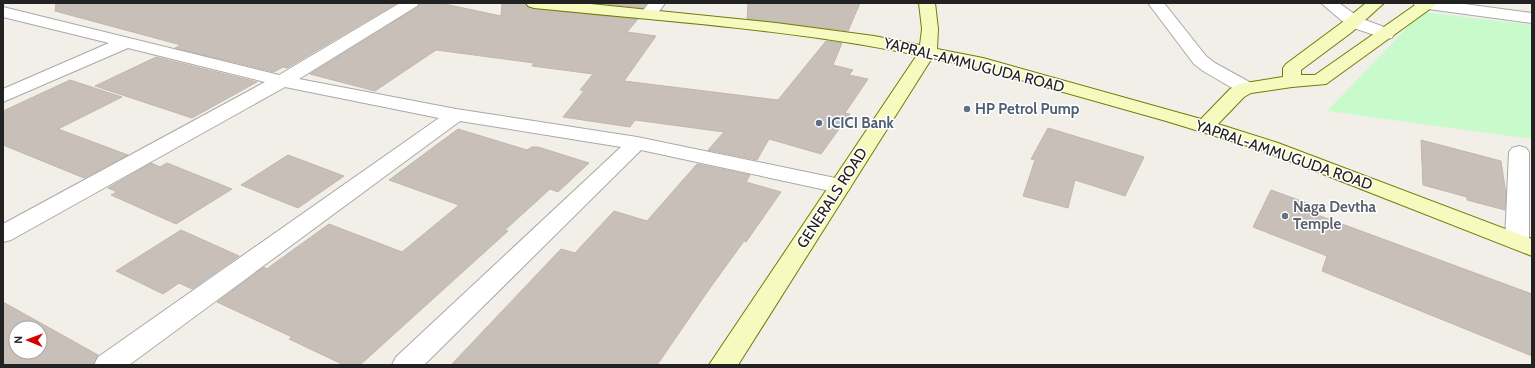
<svg xmlns="http://www.w3.org/2000/svg" width="1535" height="368" font-family="Cabin,sans-serif">
<style>
.park{fill:#c8facc}
.building{fill:#c7bfb8;stroke:#c4b6ab;fill-rule:evenodd}
.lines{fill:none;stroke-linecap:round;stroke-linejoin:round}
.street-casing{stroke:#a9a9a9;stroke-width:2}
.secondary-casing{stroke:#707d05;stroke-width:2}
.street{fill:#fff;fill-rule:evenodd}
.secondary{fill:#f7fabf;fill-rule:evenodd}
.service-dot{fill:#5c6f8a;stroke:#fff;stroke-width:1.5}
.worship-dot{fill:#6b7280;stroke:#fff;stroke-width:1.5}
.labels{text-anchor:middle;stroke-width:3;stroke-linejoin:round;paint-order:stroke}
.street-label{font-size:15px;fill:#222;stroke:#fff}
.service-label{font-size:15px;font-weight:bold;fill:#4e5e75;stroke:#fff;text-anchor:start}
.worship-label{font-size:15px;font-weight:bold;fill:#5b616d;stroke:#fff;text-anchor:start}
</style>
<rect width="100%" height="100%" fill="#f2efe9"/>
<path class="park" d="M1422,12l110,13v114l-205,-28z"/>
<path class="building" d="M56,3h341l-110,65 -4,-1 -9,5 -99,-24 6,-3 -126,-34z
M420,3h20l61,13 1,-13h23l3,4 6,2 104,10 -11,13 29,4 -32,45 154,19 48,-59 16,2 -9,22 20,5 -4,5 19,4 -23,34 5,1 -29,40 -52,-15 -12,21 -49,-10 16,-18 -89,-12 -5,7 -67,-10 21,-26 -4,-1 13,-16 -61,-8 2,-3 -98,-13 -61,41 -65,-17 108,-67z
M596,3h51l-4,5z
M748,3h112l-12,28 -101,-12z
M156,57l101,25 -65,36 -97,-32z
M70,80l52,17 -64,32 70,26 -44,23 -81,-33v-34z
M1048,128l96,29 -19,39 -50,-16 -7,28 -45,-12 12,-36 -4,-1z
M458,129l69,21 5,-3h6l51,16 -31,29 -8,-3 -45,41 3,1 -148,134h-16l-55,-26 3,-2 -75,-35 47,-35 3,2 5,-4 57,-41 73,28 57,-47 -70,-25z
M1421,140l80,21 5,33 -1,16 -38,-10v-3l-44,-12z
M288,155l56,21 -46,32 -57,-23z
M151,163l9,4 7,-4 65,26 -56,35 -65,-29 6,-3 -9,-4z
M697,164l53,11 -4,7 35,10 -35,50 -2,-1 -34,47 -53,77h-206l110,-116 14,4 39,-42 33,10z
M1271,190l47,17 -3,7 217,80v62l-210,-85 5,-15 -74,-29z
M181,230l58,26 -47,33 -13,-6 -16,11 -47,-23z
M3,302l95,53 -5,10h-90zM16,328h24v24h-24z"/>
<g class="lines">
<g class="street-casing">
<path id="street" d="M400,3h19l-2,3 -118,73 157,30 181,28 203,42 8,2 3,5 -3,5 -8,2 -199,-43 -217,215h-32l4,-8 225,-210 -161,-26 -331,244h-35l4,-8 341,-239 -154,-31 -274,153 -8,2v-18l262,-142 -137,-34 -125,54v-13l106,-46 -106,-26v-10l276,68z
M649,3h16c-6,9 -11,17 -23,14l-2,-3z
M1148,3h16l42,53 9,7 38,21 2,4 -2,4 -7,2 -7,-2 -36,-21 -9,-7z
M1321,3h18l21,15 32,12 2,4 -2,4 -6,1 -38,-13z
M1413,3h44l75,10v10l-111,-15 -6,-2z
M1519,146l7,2 3,4v89l-4,6 -8,2 -8,-2 -4,-6 4,-89 3,-4z"/>
</g>
<g class="secondary-casing">
<path id="secondary" d="M526,3h55l195,20 98,13 46,9 2,-16 -3,-26h16l3,26 -1,20 46,9 218,61 29,-30 9,-5 44,-7v-9l3,-4 54,-40 26,-21h18l-32,29 -51,38v5h14l103,-72h18l-2,3 -108,78 -34,3 -41,6 -7,4 -26,27 60,19 254,96v17l-268,-105 -98,-30 -192,-54 -42,-9 -194,307h-29l208,-310c-126,-26 -256,-34 -383,-47l-6,-2z"/>
</g>
<use href="#street" class="street"/>
<use href="#secondary" class="secondary"/>
</g>
<g class="service-dot">
<circle cx="967" cy="109" r="4"/>
<circle cx="819" cy="123" r="4"/>
</g>
<circle class="worship-dot" cx="1285" cy="216" r="4"/>
<g class="labels">
<g class="street-label">
<text transform="translate(974 65) rotate(14)" y="5">YAPRAL-AMMUGUDA ROAD</text>
<text transform="translate(1284 155) rotate(19)" y="5">YAPRAL-AMMUGUDA ROAD</text>
<text transform="translate(832 198) rotate(-57)" y="5">GENERALS ROAD</text>
</g>
<g class="service-label">
<text x="975" y="114">HP Petrol Pump</text>
<text x="827" y="128">ICICI Bank</text>
</g>
<g class="worship-label">
<text x="1293" y="212">Naga Devtha<tspan x="1293" dy="17">Temple</tspan></text>
</g>
</g>
<rect width="1535" height="368" fill="none" stroke="#222222" stroke-width="8"/>
<g transform="translate(28 340) rotate(271)"><circle r="19" fill="#ffffff" stroke="#a7a7a7"/>
<path d="M0-3L7 15L0 10L-7 15Z" fill="#d40000"/>
<text y="-6" font-size="11" font-weight="bold" text-anchor="middle" fill="#222222">N</text>
</g>
</svg>
